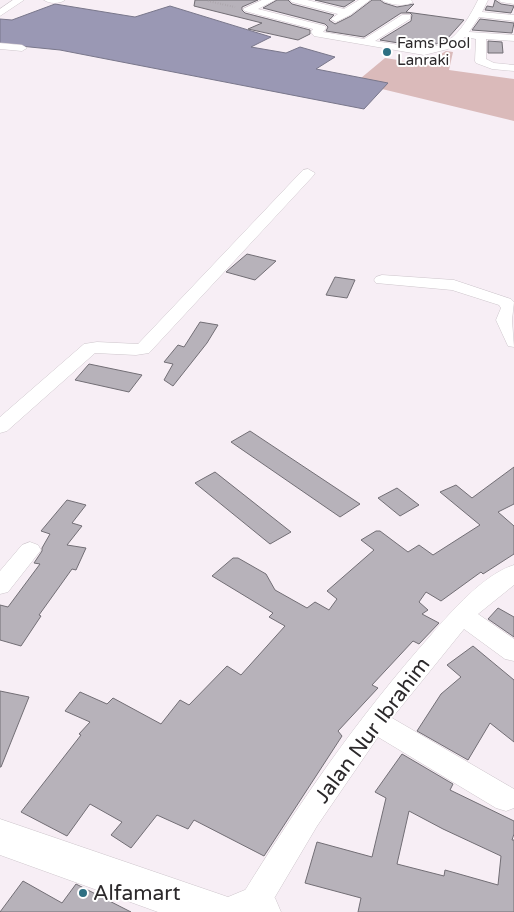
<svg xmlns="http://www.w3.org/2000/svg" width="514" height="912" font-family="'Varela Round',sans-serif">
<style>
.green{fill:#dababa}
.water{fill:#9a98b4;stroke:#79778b}
.building{fill:#b7b2ba;stroke:#726e75;fill-rule:evenodd}
.lines{fill:none;stroke-linecap:round;stroke-linejoin:round}
.minor-casing{stroke:#cec6cc;stroke-width:1}
.secondary-casing{stroke:#cec6cc;stroke-width:1}
.path{stroke:#a59fa4;stroke-width:2;stroke-dasharray:0.5 2;stroke-linecap:butt}
.minor{fill:#fff;fill-rule:evenodd}
.secondary{fill:#fff;fill-rule:evenodd}
.poi-dot{fill:#2d6f82;stroke:#fff;stroke-width:2}
.labels{text-anchor:middle;stroke-width:4;stroke-linejoin:round;paint-order:stroke}
.far-poi-label{font-size:15px;fill:#2c292b;stroke:#fff;text-anchor:start}
.near-street-label{font-size:21px;fill:#2c292b;stroke:#fff}
.near-poi-label{font-size:21px;fill:#2c292b;stroke:#fff;text-anchor:start}
</style>
<rect width="100%" height="100%" fill="#f7eef5"/>
<path class="green" d="M446,51l7,1 -4,18 65,9v42l-132,-32 5,-5 -26,-6 24,-20 39,6z"/>
<path class="water" d="M55,4l80,13 35,-11 101,31 -20,10 35,6 14,-6 35,10 -19,12 72,14 -24,26 -304,-59 -60,-6v-25l12,1z"/>
<path class="building" d="M195,0h63l-16,7v3l3,3 65,17v4l-12,6 -50,-11 14,-6 -68,-17z
M277,0h11l4,4 42,11 -5,5 6,4 16,-8 21,-16h8l4,3 13,4 17,-3 -8,8 58,8 -17,19 -11,5 -25,1 -31,-5 31,-19 1,-6 -2,-2h-9l-37,24 -38,-6 2,-4 -3,-3 -62,-16z
M315,0h40l-11,7z
M495,0l6,4 13,2 -3,7 -26,-3 2,-4 6,1z
M480,19l34,4 -2,10 -40,-3z
M488,41l14,1 1,11h-15z
M247,254l29,7 -21,19 -29,-8z
M335,277l20,3 -8,18 -21,-3z
M200,322l18,3 -11,18 -34,43 -9,-6 9,-16 -9,-2 14,-17 6,2z
M89,364l53,11 -13,17 -54,-12z
M250,431l110,73 -20,13 -109,-75z
M514,467v37l-16,8 16,14v28l-31,20 -2,-2 -40,29 -15,-9 -7,10 9,8 -6,4 17,9 -20,21 -6,-3 -41,44 6,3 -40,43 4,5 -78,120 -70,-36 -6,9 -31,-14 -26,33 -20,-13 11,-13 -32,-18 -23,32 -46,-24 60,-77 -2,-1 11,-12 -25,-11 15,-19 27,12 6,-6 48,26 19,-24 9,5 38,-39 14,9 44,-49 -16,-9 4,-4 -61,-37 21,-18h5l28,16 9,16 32,18 8,-6 14,8 8,-11 -10,-8 47,-41 -13,-10 15,-9h4l28,21 11,-7 14,10 47,-30 -40,-33 16,-7 16,13z
M215,472l76,60 -21,12 -75,-61z
M397,488l22,17 -19,11 -22,-18z
M67,500l19,5 -14,18 10,3 -15,19 19,3 -10,22 -4,-1 -33,46 2,1 -20,30 -21,-6v-35l8,2 32,-43 -6,-1 8,-12v-3l8,-14 -9,-3z
M498,608l16,9v20l-26,-18z
M473,646l41,34v62l-24,-19 -22,37 -51,-29 24,-37 20,-17 -14,-12z
M0,691l29,6 -28,70h-1z
M402,754l51,30 -3,6 64,31v13l-2,6h2v72h-156l3,-14 -56,-15 12,-41 55,15 14,-59 -11,-6zM409,811l34,18 58,27 -3,29 -53,-15 -1,6 -47,-12z
M23,881l39,22 14,-19 55,28h-131z"/>
<g class="lines">
<g class="minor-casing">
<path id="minor" d="M13,0h11l-24,16v-7z
M44,0h21c-5,4 -16,4 -21,0z
M262,0h13l-17,9 67,17 1,2 -3,4 41,7 38,-24h8v4l-35,22c57,9 74,17 103,-41h10l-6,12 32,3v6l-35,-4 -10,15 45,3v6l-28,-2v20l8,4 20,2v6l-22,-2 -16,-6 -1,-2 1,-22 -11,-2 -17,12 -24,6 -110,-19 -3,-4 2,-3 -68,-18 -2,-2z
M290,0h17l37,9 15,-9h11l-20,15 -14,7 -5,-3 7,-5 -46,-12z
M382,0h29l2,2c-7,5 -24,3 -31,-2z
M499,0h15v4l-13,-2z
M0,43l22,2 5,3 -5,3 -22,-2z
M308,169l7,4 -2,3 -164,177 -13,2 -41,-2 -88,78 -7,2v-16l84,-73 13,-2 41,2 165,-174z
M382,275l72,5 57,19 3,3 -2,18 2,27 -6,-1 -12,-26 5,-12 -2,-3 -47,-15 -76,-7 -2,-3 2,-3z
M30,542l8,3 3,5 -33,42 -8,2v-23l22,-26z
M514,565v20l-36,29 36,25v22l-9,-2 -41,-30 -72,89 122,71v19l-8,3 -10,-3 -118,-71 -61,89 -51,86h-27l-2,-5 4,-10c57,-93 118,-181 190,-262 20,-23 53,-61 83,-70z"/>
</g>
<g class="secondary-casing">
<path id="secondary" d="M0,819l228,78 24,-10 23,11 6,14h-123l-158,-57z"/>
</g>
<path class="path" d="M208,1l27,6"/>
<use href="#minor" class="minor"/>
<use href="#secondary" class="secondary"/>
</g>
<g class="poi-dot">
<circle cx="387" cy="52" r="5"/>
<circle cx="83" cy="893" r="5"/>
</g>
<g class="labels">
<g class="far-poi-label">
<text x="397" y="48">Fams Pool<tspan x="397" dy="17">Lanraki</tspan></text>
</g>
<g class="near-street-label">
<text transform="translate(372 730) rotate(-53)" y="7">Jalan Nur Ibrahim</text>
</g>
<g class="near-poi-label">
<text x="93" y="900">Alfamart</text>
</g>
</g>
</svg>
